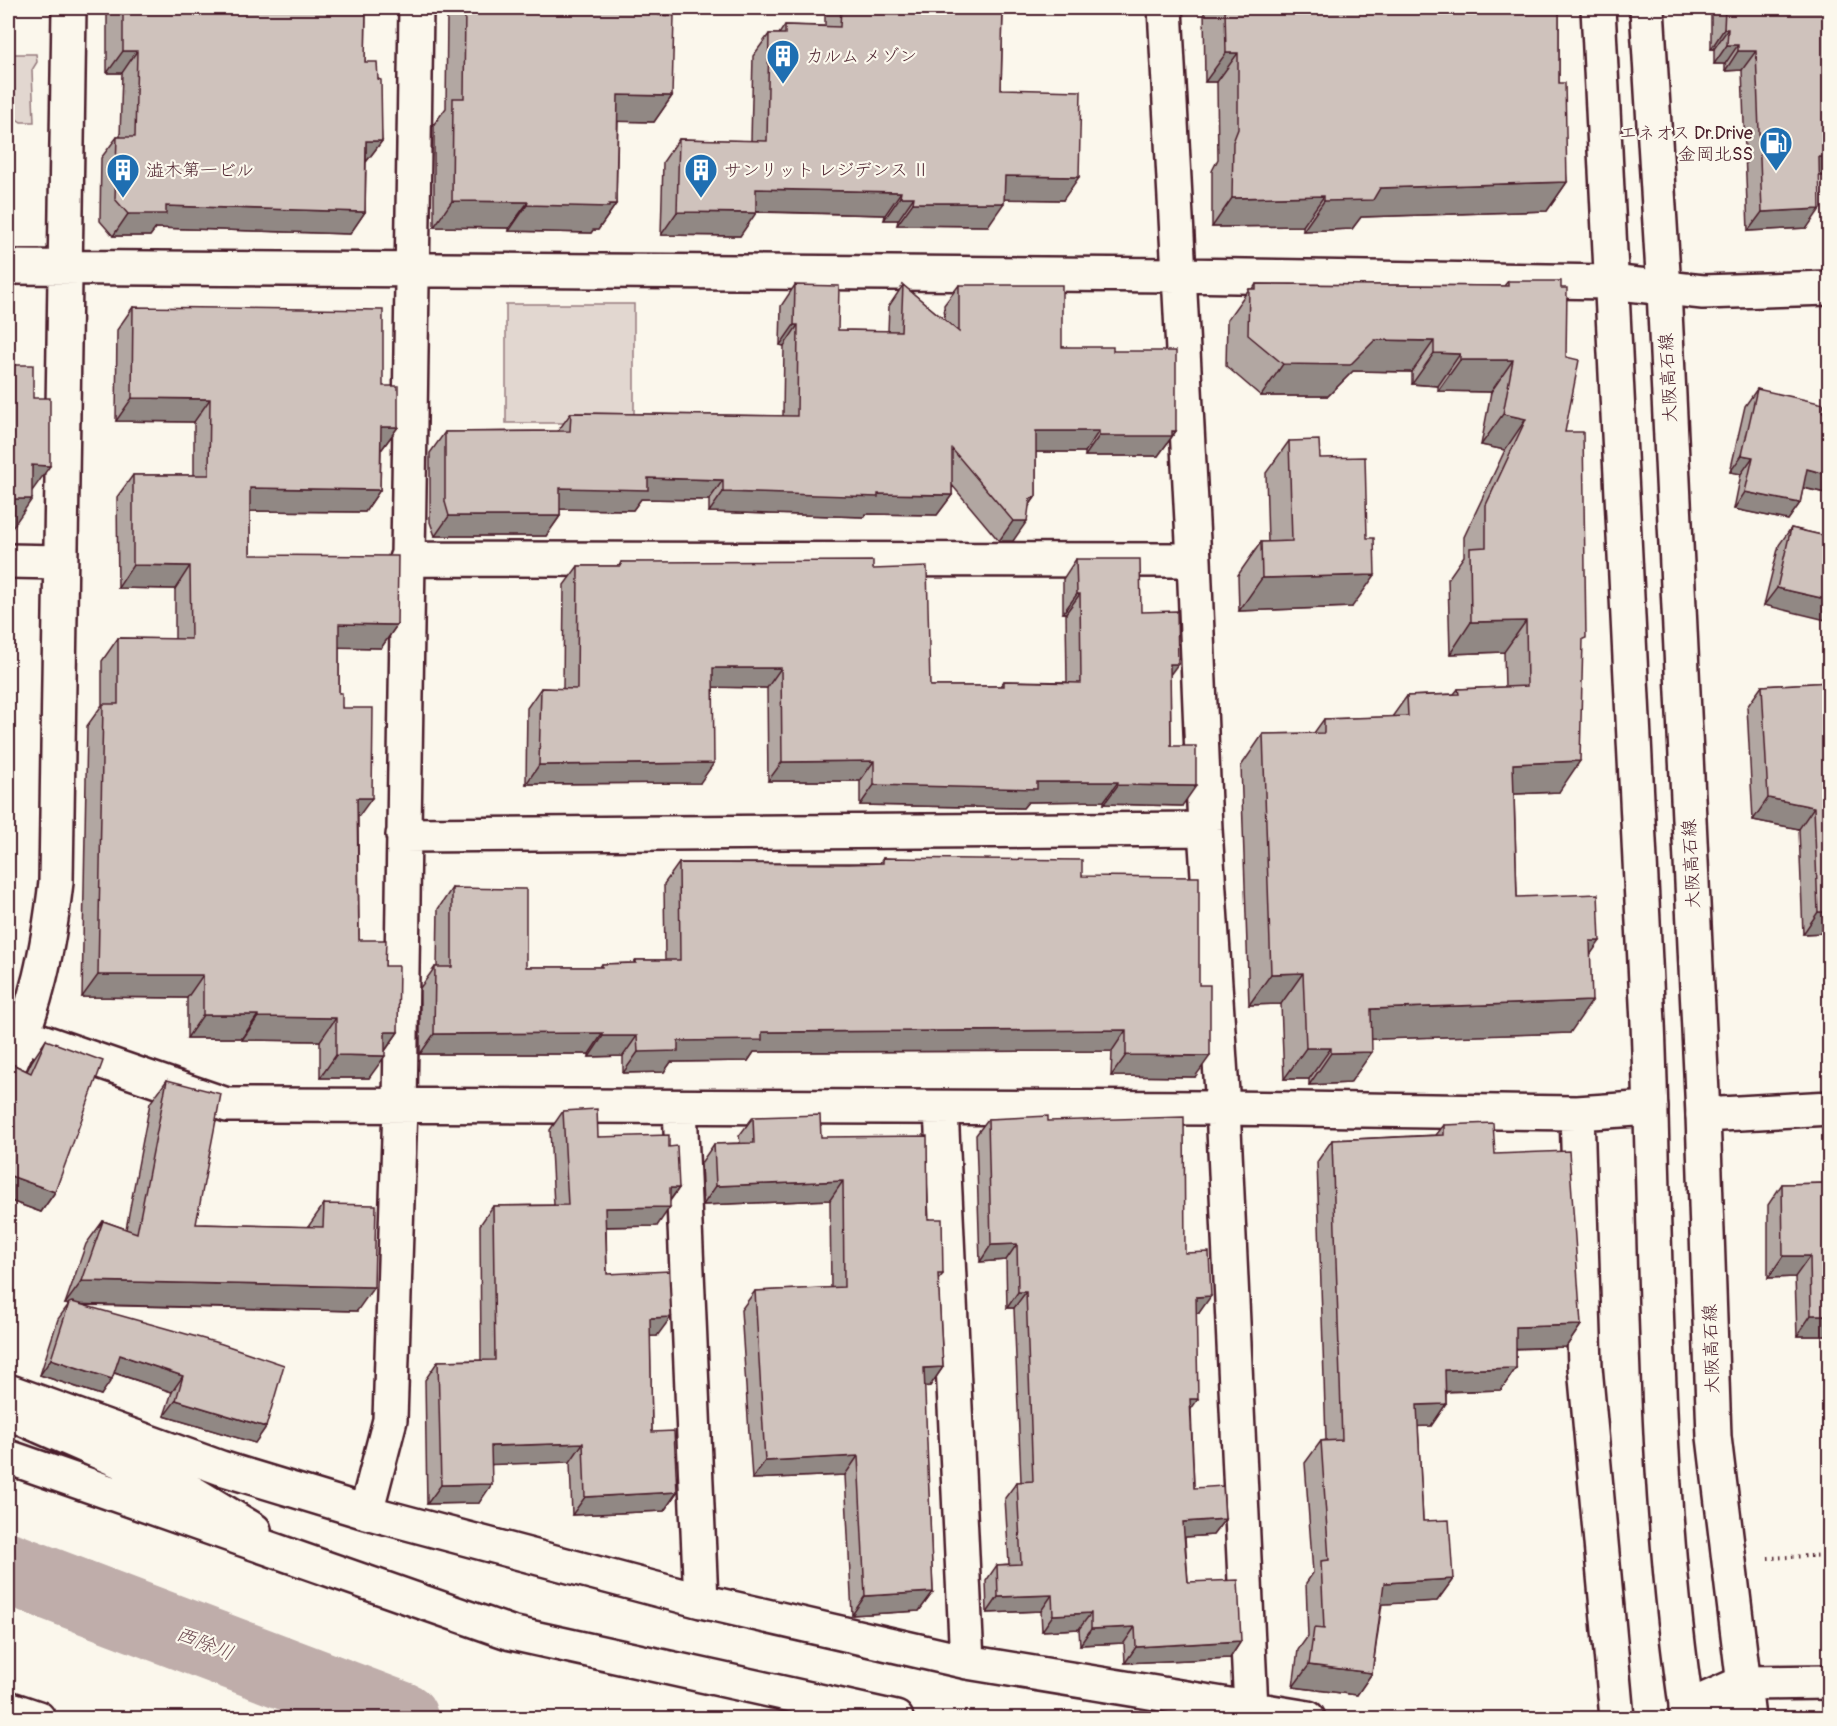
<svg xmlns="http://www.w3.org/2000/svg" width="1837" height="1726" font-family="Pangolin,'Klee One',sans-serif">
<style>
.green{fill:#e2d7d0;stroke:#967b7e;stroke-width:1.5}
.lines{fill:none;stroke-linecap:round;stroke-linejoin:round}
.river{stroke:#bfadaa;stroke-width:72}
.minor-casing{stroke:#4a1f2b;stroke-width:38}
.major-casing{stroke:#4a1f2b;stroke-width:38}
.highway-casing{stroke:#4a1f2b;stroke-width:38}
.path{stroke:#4a1f2b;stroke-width:4;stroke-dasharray:1.5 4.5;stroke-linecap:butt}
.minor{stroke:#fbf7ec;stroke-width:33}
.major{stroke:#fbf7ec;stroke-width:33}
.highway{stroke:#fbf7ec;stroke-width:33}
.wall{fill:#b2a7a2;stroke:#4a1f2b;stroke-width:1.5}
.shaded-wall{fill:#918884;stroke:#4a1f2b;stroke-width:1.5}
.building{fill:#cfc2bc;stroke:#4a1f2b;stroke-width:1.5}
.labels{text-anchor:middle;stroke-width:4.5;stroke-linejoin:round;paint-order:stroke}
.poi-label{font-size:18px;fill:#4a1f2b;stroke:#fbf7ec;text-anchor:start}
.street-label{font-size:18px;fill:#4a1f2b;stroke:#fbf7ec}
.water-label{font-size:20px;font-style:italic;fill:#6d4a51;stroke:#fbf7ec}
</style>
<rect width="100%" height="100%" fill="#fbf7ec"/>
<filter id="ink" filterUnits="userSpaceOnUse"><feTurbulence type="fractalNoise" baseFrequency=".0167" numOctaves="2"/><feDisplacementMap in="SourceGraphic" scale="12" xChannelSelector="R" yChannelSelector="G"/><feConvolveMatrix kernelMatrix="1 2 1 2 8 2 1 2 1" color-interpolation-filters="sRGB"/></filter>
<g filter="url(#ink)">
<path class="green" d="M8,54h28l1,8 -5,8 2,52h-13l-13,-9z
M506,304h128v119h-128z"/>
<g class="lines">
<path class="river" d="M8,1568l394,150"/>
<g class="minor-casing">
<path id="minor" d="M1165,8l29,552 11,269 18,279 28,601
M8,267l1171,8 431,7 93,10 127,-4
M406,559l788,1
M8,561l52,1
M403,835l802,-6
M24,1035l203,70 996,3 354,5 74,-5
M8,1069c29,-63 40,-119 48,-187l13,-874
M680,1107l21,494
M941,1109l26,553
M1577,1113l8,254 32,351
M1703,1115l127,-7
M8,1391l213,77 145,44 335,89 266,61 341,56
M12,1414l181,79 61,37
M8,1457l503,176 385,85
M366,1512l24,-92 10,-314 16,-1098
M8,1708l30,10"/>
</g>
<g class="major-casing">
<path id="major" d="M1598,8c15,338 35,676 50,1015 9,231 5,466 40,695
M1647,8l17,282 39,825 11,322 34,281"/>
</g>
<g class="highway-casing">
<path id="highway" d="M1686,1708l56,-25 88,-1
M1686,1708l44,10"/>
</g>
<path class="path" d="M1768,1558l62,-3"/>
<use href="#minor" class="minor"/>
<use href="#major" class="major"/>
<use href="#highway" class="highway"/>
</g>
<path class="wall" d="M107,8h259l-1,54 13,17 4,62 -16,21 -1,50 -15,22 -194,-6 -6,8h-37l-13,-15 1,-63 16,-21h3l2,-64h-15z
M454,8h205v7l13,81 -18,26 -36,-1 -2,83 -18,26h-5l-2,3 -82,-2v-3l-75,-1v-103l12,-16 1,-91z
M825,8h178l-2,81 62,111 -59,-1 -16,27 -91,-1 1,-5h-14l1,-5 -129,-3 -16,24 -79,-1 2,-73 16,-23 72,2 2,-85 16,-22h10l6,-9 40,1z
M1204,8h355v75l8,99 -20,29 -186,6 -9,12 -49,2v-5l-91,1v-56l6,-12 -1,-77h-12z
M1711,8h119l-11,168 -12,52 -59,3 -6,-161 -17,1v-7h-11v-15h-3z
M1508,281l57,151 17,212 -23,148 -45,2 3,103 73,57 -20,79 -198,6 -22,44 -41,2v-6h-25l-3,-75 -32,1 -8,-239 22,-32 51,-1 10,-14 68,-2 15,-21 47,-2 4,-5 47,-2 -1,-35 -54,2 -2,-75 16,-23v-19l41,-87 -24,-5 10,-53 -53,-1v-5l-26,-2v-12l-59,-1 -25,25h-67l-35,-30 1,-46 22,-31h4l3,-5 248,2z
M795,285l43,45 50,1 1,-25 14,-21 42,35 -1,-15 15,-20 103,62 51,4 63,80 -18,25h-73v-4h-49v44l-7,10 -16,35h-14l-47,-56v10l-15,20 -71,-1 -2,3 -155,-5v-12l-68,-1 -8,11 -73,-1v7l-14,20h-111l-5,-14v-69l15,-21 113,-1 13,-18 212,3 1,-70 -4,-1 1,-39z
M133,307l250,79 15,41 -16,22h-1l-1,41 -15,22 -115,-1v44l147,70 -16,23 -42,-1v46l3,15 16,111 1,121 26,26 13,66 -13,19 -16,27h-49v-37l-78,-1v-2h-55v-40l-105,-1 5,-271 15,-21v-44l16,-23 57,1v-50l-57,-1 -1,-91 16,-22h61v-53l-78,-1 1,-91z
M1757,389l65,23 8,1v81l-27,-6 -3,15 -12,17 -54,-11 7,-35 -11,-2 15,-66z
M1289,441l31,17 32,149 -113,4 -1,-36 23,-33h7l-2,-69z
M1791,528l39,9 -66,68 15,-60z
M1076,559l65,53 29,63 1,71 11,60 -78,-2v-3l-76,1 -5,6 -163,-3v-24h-92l-1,-93 -54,-1 -13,96 -174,1 1,-76 14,-20 22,1 1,-104 14,-19h41l2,-4 252,7 57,117h70l4,-5 63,1 -1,-69h-3v-34z
M1830,682v382h-3l-3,-131 -21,1 -4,-105 -46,-9 -6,-113 15,-21z
M883,858l199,18 113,201 -84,-1 1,-25 -358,1 -6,9 -77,1 -7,10 -41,1v-17l-34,1v-3h-169v-66l15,-21h2l1,-58 14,-21 74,79h74l2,-3 32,-1 2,-3h29l-1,-76 15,-21h201z
M46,1040l9,152 -14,20 -33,-12v-138l19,9 5,-10z
M167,1080l29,144 112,3 16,-23 33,107 -275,-6 184,122 -11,16 -91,-27 8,-24 -58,-19 -13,22 -61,-20 18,-56 11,-15h-4l21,-60 17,-23 23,8 24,-126z
M563,1111l35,26 71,10 10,41 -9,13 -13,25 -51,1 1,47 50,62h-7l2,96 25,60 -13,19 -92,4 -2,-53 -78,2 -13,39 -52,1 -2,-124 13,-19 43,-1 -1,-135 13,-19 61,-1 -4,-75z
M753,1117l68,20 107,82 15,55 -5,6 5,87 -13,19 -6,1 9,205 -14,19 -67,4 -7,-140 -93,4 -11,-169 14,-19 76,-3 -1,-88 -127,5 -2,-42 13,-19 26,-1 -1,-7z
M988,1119l60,2 137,132 14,60h-3l-5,97 3,78 31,31 -12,16 -28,2 3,45 53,59 -11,17 -105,5 -1,-20 -44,2 -1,-16 -37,2 -1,-20 -54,2 -1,-32 11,-16 12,-1 -4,-66 12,-16h4l-7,-174h-7l-1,-48 -26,2 -4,-127z
M1444,1125l51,29 86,171 -15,22 -50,2v19l-15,22 -55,2v12l-15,22h-13l5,95 30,58 -16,22 -55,3 -10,69 -15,22 -64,-8 5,-37 10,-14 -2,-53 7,-10 -8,-110 16,-22 5,-1 -9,-278 15,-22 104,-5z
M1830,1183v153h-33l-2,-59 -27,1v-73l14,-21z"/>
<path class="shaded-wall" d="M1724,29h4l-14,20h-3z
M1727,45h11l-13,19h-11z
M123,51h14l-15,22h-15z
M1738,51h18l-14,19 -17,1z
M1226,53h12l-21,29h-12z
M618,95l54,1 -18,26 -54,-1z
M366,141h16l-16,21z
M1819,157h11v19h-25z
M1005,176l74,1 -16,23 -74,-1z
M1567,182l-20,29 -186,6 -9,12 -49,2 21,-30 56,-13z
M756,189l145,3 -16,23 -145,-4z
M1324,196l-21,30 -91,1 20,-29z
M900,197h14l-16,23h-14z
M452,201l76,1 -19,26 -75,-1z
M913,203h91l-16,23 -91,-1z
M616,204l-18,26h-5l-2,3 -82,-2 18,-26z
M166,206l199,6 -15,22 -194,-6 -6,8h-37l15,-22z
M1820,209l-13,19 -59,3 14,-19z
M677,212l79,1 -16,23 -79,-1z
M794,325h4l-14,21 -4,-1z
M1375,340l59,1 -22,31 -59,-1 -25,25h-67l22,-32z
M1434,353l26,1 -22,32 -26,-2z
M1460,360h53l-22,32 -53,-1z
M132,398l78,1 -16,23 -78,-1z
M1503,414l23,5 -21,31 -24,-5z
M381,427h17l-16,22h-16z
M1036,431h63l-14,21h-63z
M1176,431l-18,25h-73l14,-20z
M1742,455l11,2 -12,17 -11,-2z
M32,465l18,1 -20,28z
M1807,469l23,6v19l-35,-8z
M648,478l75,2 -14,20 -68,-1 -8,11 -87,-1 14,-21z
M250,488l130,2 -15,22 -131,-1z
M723,492l229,3 -15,20 -71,-1 -2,3 -155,-5z
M1745,492l55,11 -12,17 -54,-11z
M1036,496l-15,21 9,-18z
M8,499h24l-20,29h-4z
M449,516h111l-14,20h-111z
M1013,521h14l-14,20h-14z
M133,565l57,1 -15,23 -57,-1z
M1375,575l-23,32 -113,4 23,-33z
M1777,588l53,12v21l-66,-16z
M1077,594h3l-14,19h-3z
M1526,621l-22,31 -54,2 21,-32z
M339,624l58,1 -16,23 -58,-1z
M1170,664h8l-14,19z
M713,668h68l-14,20 -68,-1z
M874,761l-14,20h-92l14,-19z
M1580,761l-21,31 -68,3 22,-31z
M714,763l-14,20 -174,1 13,-19z
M1037,782h81l-14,19 -76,1 -5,6 -163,-3 14,-20z
M1118,785l78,1 -14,20 -78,-2z
M357,798h15l-16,22z
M1768,798l46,9 -15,22 -46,-9z
M1818,912h12v13l-6,8 -21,1z
M1590,941h10l-22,31z
M1303,973l-22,31 -32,1 22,-31z
M98,975h105l-16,23 -105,-1z
M1592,1001l-22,32 -221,7 22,-31z
M203,1015h55l-16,23h-55z
M258,1017l78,1 -16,23 -78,-1z
M1126,1030l-14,21 -358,1 -6,9 -77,1 -7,10 -41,1 15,-21 40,-11 84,-9z
M385,1032h13l-16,23z
M603,1033l-14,21h-169l14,-20z
M603,1036h34l-14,20 -34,1z
M1306,1048h25l-22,31h-25z
M1372,1052l-22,31 -41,2 22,-32z
M336,1055l49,1 -16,22h-49z
M1126,1055l84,1 -15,21 -84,-1z
M8,1175l47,17 -14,20 -33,-12z
M843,1181l-13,19 -127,5 13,-19z
M670,1188h9l-14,19z
M670,1207l-13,19 -65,1 13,-19z
M1017,1244l-11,16 -26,2 11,-17z
M1783,1256h27l-15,21 -27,1z
M82,1281l292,6 -17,24 -292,-7z
M1018,1292h8l-12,16h-7z
M1211,1296l-12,17h-14l11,-16z
M1811,1315h19v21h-33z
M671,1317l-14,19 -20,1 13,-19z
M1581,1325l-15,22 -66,2 16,-22z
M120,1355l63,21 -11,16 -63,-21z
M51,1359l61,20 -11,16 -61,-20z
M943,1367l-13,19 -19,1 13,-19z
M1516,1368l-15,22 -72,2 16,-22z
M1190,1399h8l-11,16z
M176,1400l90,27 -11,16 -91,-27z
M1446,1404l-15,22 -30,1 16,-22z
M583,1443l-13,19 -92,3 13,-19z
M858,1456l-13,19 -93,4 13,-18z
M492,1484l-13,19 -52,1 14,-19z
M677,1492l-13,19 -92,4 13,-18z
M1225,1519l-12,16 -41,3 11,-16z
M1453,1579l-16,22 -68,4 15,-22z
M933,1592l-14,19 -67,4 13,-19z
M1052,1595l-11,16 -54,2 11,-16z
M1091,1613l-12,16 -37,2 11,-16z
M1135,1627l-11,16 -44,2 11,-16z
M1241,1641l-11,17 -105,5 11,-16z
M1309,1665l63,8 -15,22 -64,-8z"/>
<path class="building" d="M123,8h243l-1,54h12l1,17 3,1 1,61h-16l-1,71 -199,-6v8h-38l-13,-15 2,-62h18l2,-86h-14z
M465,8h194v7l15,1 -2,80 -54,-1 -2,109h-7v3l-82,-2 1,-3 -76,-1 1,-103h11z
M841,8h162l-2,81 80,2 -2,86 -74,-1 -1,27h-91l1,-6h-14l1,-5 -145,-3v24l-79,-1 2,-73 88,2 2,-107h16v-9l55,2z
M1225,8h334v75h6l2,99 -187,6 -7,12 -49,1v-5l-92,2 1,-56 5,-13v-76h-12z
M1725,8h105v149h-11l1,52 -58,3 -6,-161h-18v-6h-11l1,-16h-4z
M1508,281h53v7h6l-1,69 13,3 -14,72h18l3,206 -3,1 -3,122 -67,3 4,133 81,-3 2,47h-10l2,60 -221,8 1,43 -41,1v-5h-25l-3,-75 -32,1 -8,-240 61,-1v-14l84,-3 -1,-20 52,-2 -1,-5 69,-3 -1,-65 -55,1 -1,-74 16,-1v-42l40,-86 -23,-5 10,-54h-53v-6l-26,-1v-12l-59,-1 -25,25 -67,-1 -35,-29 1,-46h7v-5l252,2z
M795,285l44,1 -1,44 63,1 2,-46 56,47v-47h103v62h51v4h63v80h-4v5h-73v-5h-63v65l-6,3 -3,22h-14l-61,-72v46l-74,-1v3l-155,-5v-12l-75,-2v12l-88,-2v28h-111l-4,-14v-70l125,-1 1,-18 226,3 1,-91h-4z
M133,307l250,3v76h15v41h-17l-1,63 -130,-2v67l148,1 -1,69 -58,-1v69h3v15h31l-1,90h-15l2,142h27l-1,26h14l-1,66h-13v24l-49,-1v-37l-78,-1v-2h-55v-40h-105l5,-271h15v-66l73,1 -1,-73 -57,-1v-90h76l1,-76 -78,-1z
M8,365h25v33h17v68l-18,-1v34h-24z
M1757,389l67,15 -2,8 8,1v62l-23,-6 -7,34 -55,-11 8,-35 -11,-2z
M1319,440l1,18 45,-1 2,81h7l1,37 -113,3 -1,-36 31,-1 -3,-100z
M1791,528l39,9v63l-53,-12z
M1076,559h64l1,53 36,-1 1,53h-8l1,82h25v40l-78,-1v-3h-81v7l-163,-4v-24l-92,1 -1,-94h-68l1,95 -175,2 2,-77 36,1 1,-123h43v-4l252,-1v8l54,-2 3,119h74v-5l77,2 -1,-89h-3z
M1830,682v230h-12l-4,-105 -46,-9 -6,-112z
M883,858l199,2v16l117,1v108h11v71l-84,-1v-25l-364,2v8l-84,1v10l-40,1 -1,-16h-34v-3l-169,1 1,-67h17v-79l74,1v78h76v-3l34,-1v-3h44l-1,-97 170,1 34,-1z
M8,900l3,2 -3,8z
M8,956l3,1 -3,7z
M46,1040l57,21 -48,131 -47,-17v-38l4,-13 -4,-2v-60l23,11z
M167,1080l54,14 -25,130 127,3 1,-23 52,1 -2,82 -292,-6 21,-60 34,12z
M597,1109l1,28 71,-2v12l8,-1 2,42h-9v19l-65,1 2,66 62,-3 2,46 -21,1 2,114 22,-1 3,61 -92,5 -2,-54 -92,3 1,38 -51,1 -3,-124 57,-1 -2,-154 75,-1 -5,-94z
M820,1115l1,22 106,-1 1,83h14l1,55h-5l5,93 -19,1 9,224 -68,4 -7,-140 -93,5 -10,-170 89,-4 -1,-106 -127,5 -2,-42 40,-1 -1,-26z
M1048,1116v5l136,-4 1,136 24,-1 2,44 -15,1 2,102h-8l4,89 29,-2 2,33 -42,3 5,60 50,-2 3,61 -105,6 -1,-20 -44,2v-16l-38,2 -1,-20 -54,2 -1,-32 24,-1 -4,-82 16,-1 -7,-189h-8l-1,-48 -26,1 -3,-126z
M1493,1123l2,31 74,-3 12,174 -65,2v41l-71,2 1,34 -29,1 6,116 26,-1 4,59 -69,4 -12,90 -63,-8 5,-37 10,1 -3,-68 8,-1 -8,-119 21,-1 -10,-300 112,-5v-10z
M1830,1183v132h-19l-1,-59h-27l-1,-72z
M72,1302l150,42 62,21 -18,62 -90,-27 7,-24 -63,-21 -8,24 -61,-20 18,-56z"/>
</g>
<defs>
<g id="building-pin" transform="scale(1.725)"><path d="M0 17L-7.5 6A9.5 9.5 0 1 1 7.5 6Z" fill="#1f6fb2" stroke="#fbf7ec"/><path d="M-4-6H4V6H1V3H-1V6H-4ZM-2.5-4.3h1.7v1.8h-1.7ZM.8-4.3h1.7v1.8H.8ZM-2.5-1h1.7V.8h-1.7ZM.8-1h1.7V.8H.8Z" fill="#fff"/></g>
<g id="fuel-pin" transform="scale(1.725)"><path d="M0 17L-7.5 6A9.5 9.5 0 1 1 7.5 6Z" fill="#1f6fb2" stroke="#fbf7ec"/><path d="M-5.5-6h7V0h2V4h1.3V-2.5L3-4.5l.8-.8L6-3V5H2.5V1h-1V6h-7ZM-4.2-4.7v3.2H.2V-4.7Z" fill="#fff"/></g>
</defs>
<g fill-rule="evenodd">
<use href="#building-pin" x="783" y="56"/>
<use href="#fuel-pin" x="1776" y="143"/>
<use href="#building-pin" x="123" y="170"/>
<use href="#building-pin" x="701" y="170"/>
</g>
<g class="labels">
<g class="poi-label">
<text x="806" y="62">カルム メゾン</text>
<text x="1753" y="139" text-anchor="end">エネオス Dr.Drive<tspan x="1753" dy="21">金岡北SS</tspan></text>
<text x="146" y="176">澁木第一ビル</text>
<text x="724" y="176">サンリット レジデンス Ⅱ</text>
</g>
<g class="street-label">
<text transform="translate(1668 378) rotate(-93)" y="6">大阪高石線</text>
<text transform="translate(1691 864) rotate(-93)" y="6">大阪高石線</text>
<text transform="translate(1711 1349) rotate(-92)" y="6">大阪高石線</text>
</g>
<g class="water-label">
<text transform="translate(205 1643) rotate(21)" y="7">西除川</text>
</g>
</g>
<rect width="1837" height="1726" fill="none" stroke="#fbf7ec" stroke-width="30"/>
<rect x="15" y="15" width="1807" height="1696" fill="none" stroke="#4a1f2b" stroke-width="2" filter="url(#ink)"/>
</svg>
